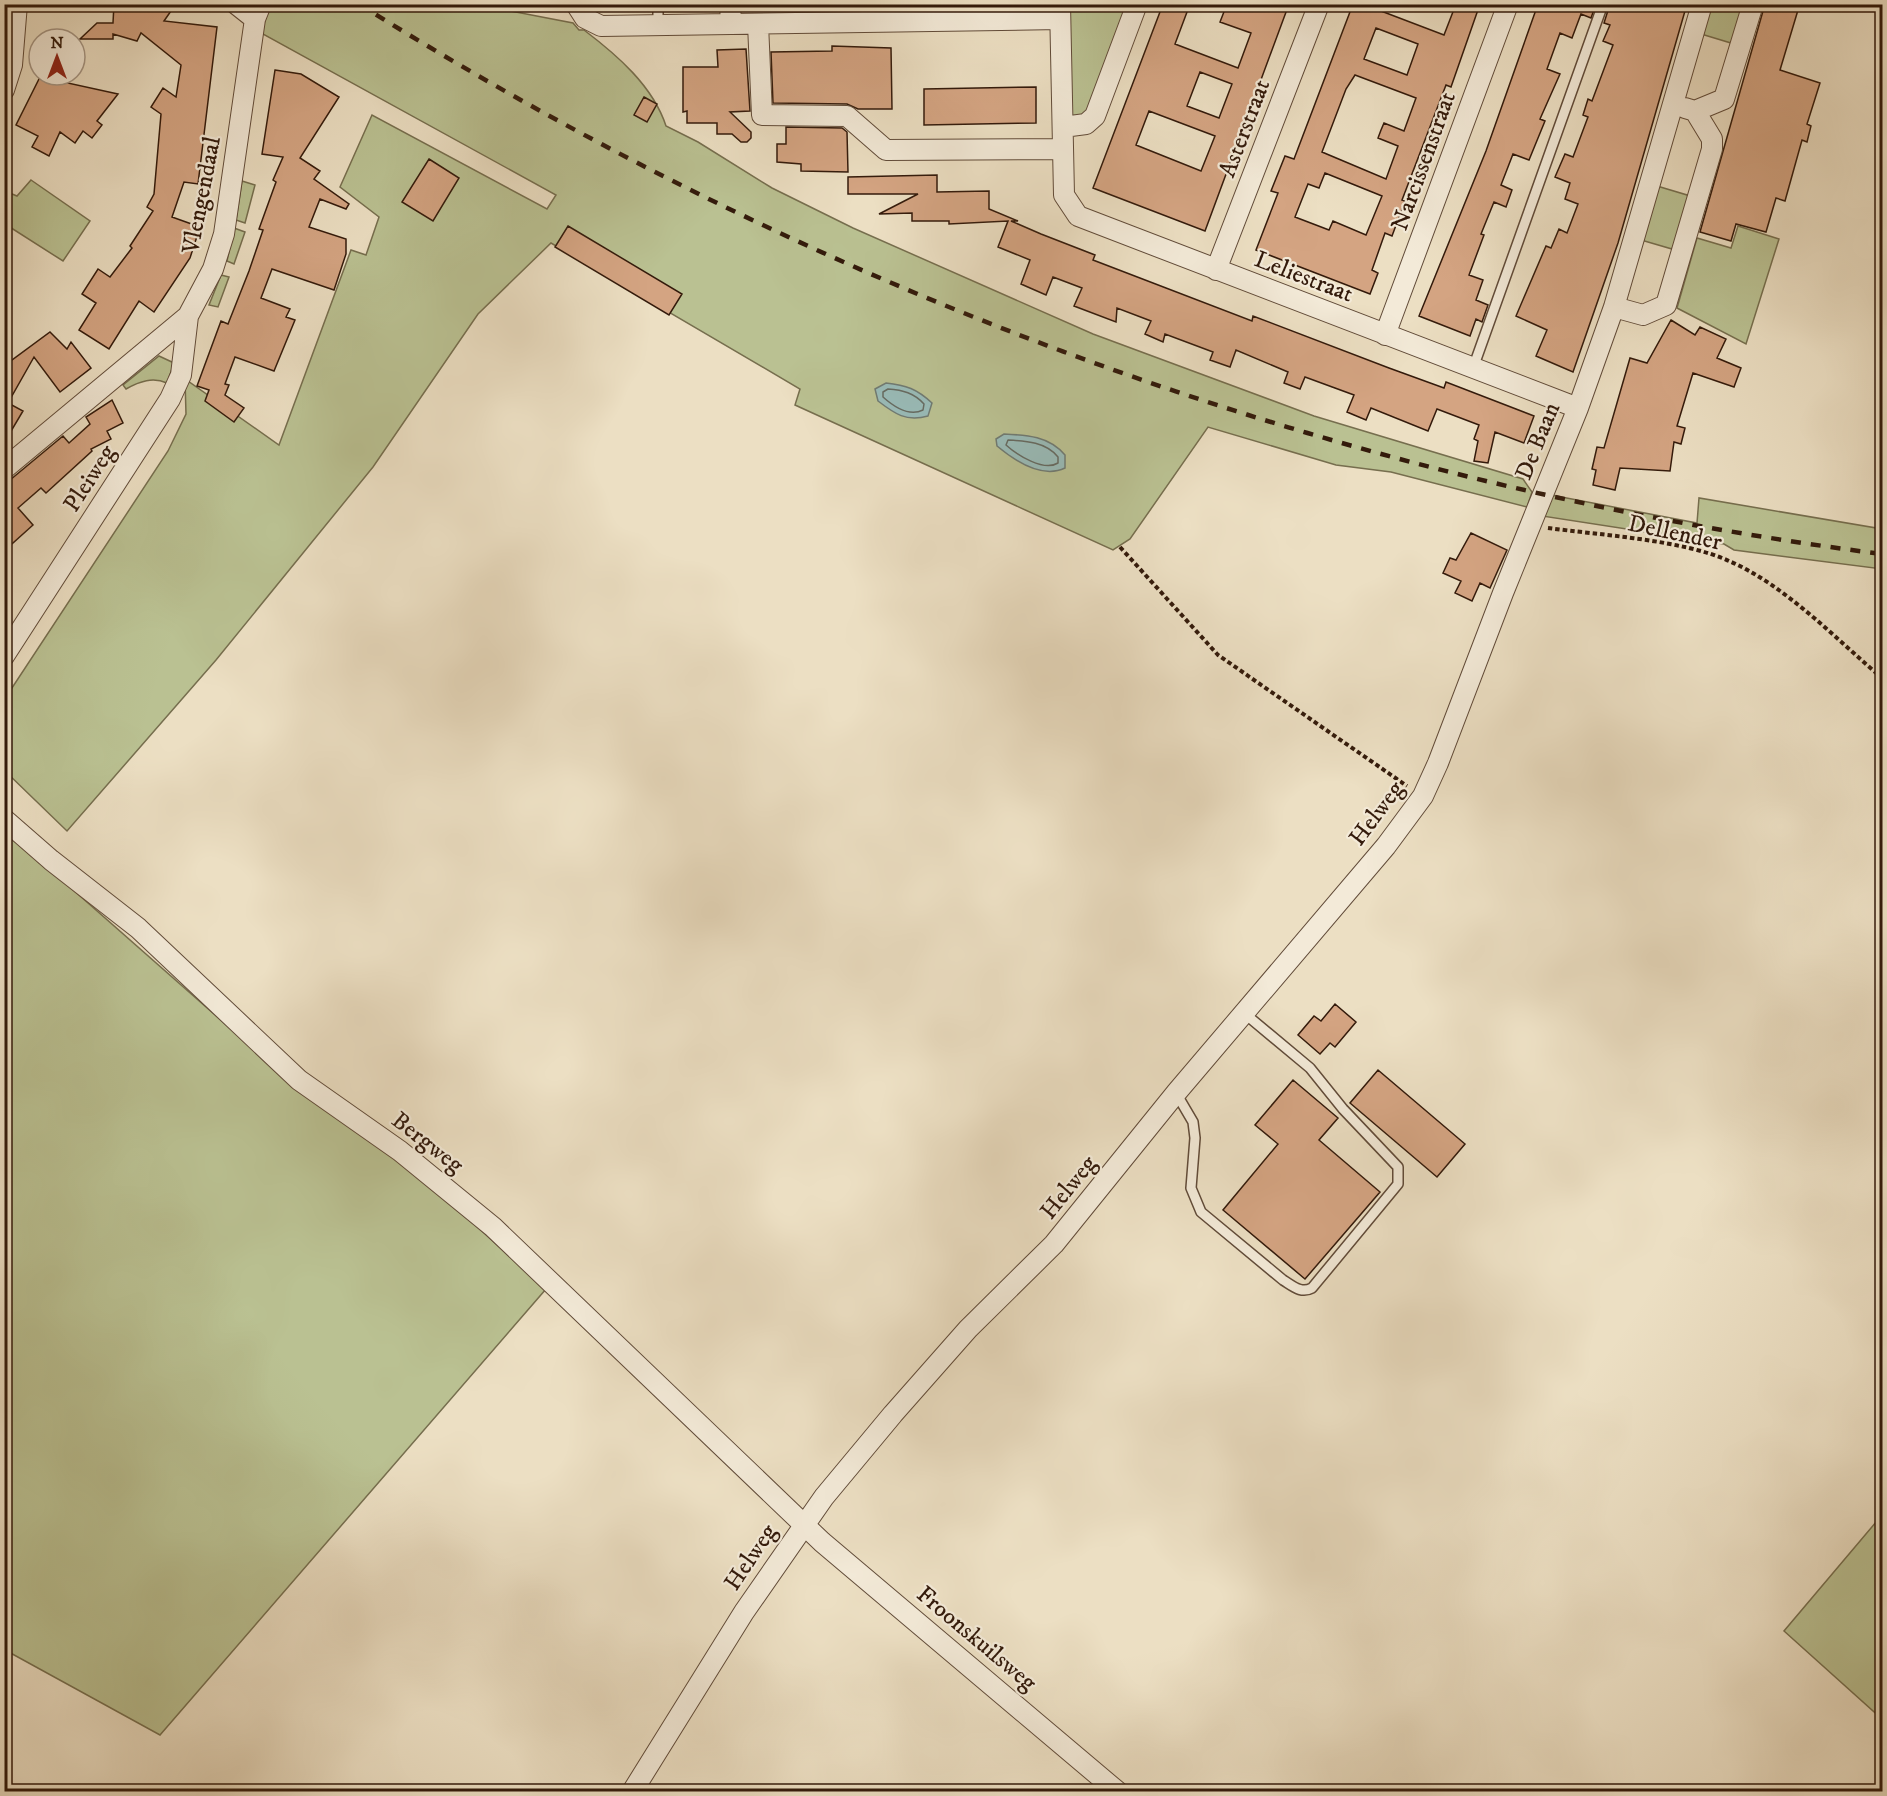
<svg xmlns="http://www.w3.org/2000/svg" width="1887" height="1796" font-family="'IM FELL DW Pica',serif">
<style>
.green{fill:#bac192;stroke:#766e4e;stroke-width:1.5}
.water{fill:#99bcb9;stroke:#707b73;stroke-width:1.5}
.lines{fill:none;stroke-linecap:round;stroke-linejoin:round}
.shore{stroke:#666b62;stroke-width:1.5}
.building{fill:#d4a482;stroke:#331a0b;stroke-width:1.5;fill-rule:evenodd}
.service-casing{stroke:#614b39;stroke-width:12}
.minor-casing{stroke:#614b39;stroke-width:22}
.path{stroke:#331a0b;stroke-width:4;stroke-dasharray:4.5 3;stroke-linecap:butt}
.service{stroke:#f3ead8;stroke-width:9}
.minor{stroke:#f3ead8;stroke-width:20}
.rail{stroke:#331a0b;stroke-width:4.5;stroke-dasharray:10 10;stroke-linecap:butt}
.labels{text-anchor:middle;stroke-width:4.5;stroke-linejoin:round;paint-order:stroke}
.street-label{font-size:24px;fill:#331a0b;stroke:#f3ead8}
</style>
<rect width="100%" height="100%" fill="#ecdfc3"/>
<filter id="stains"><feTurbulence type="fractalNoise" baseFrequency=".00333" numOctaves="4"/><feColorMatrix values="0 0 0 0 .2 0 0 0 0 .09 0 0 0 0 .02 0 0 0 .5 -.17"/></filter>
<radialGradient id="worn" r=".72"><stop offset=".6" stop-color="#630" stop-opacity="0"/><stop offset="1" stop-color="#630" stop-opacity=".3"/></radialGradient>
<path class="green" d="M270,5h209l94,18 6,7h5c33,25 69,56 82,96l32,16 74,46 81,40 240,106 221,82 209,63 9,13 -5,15 -136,-35 -55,-7 -128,-38 -78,112 -17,11 -318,-145 5,-16 -249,-146 -73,71 -105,153 -157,193 -149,171 -62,-60 -1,-71 164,-249 18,-37 -1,-35 94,66 72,-195 15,5 13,-38 -39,-30 32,-72 175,94 9,-14 -295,-162z
M1069,5h62l-46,112 -12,1 -2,-3z
M1710,5h39l-18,38 -30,-9z
M31,180l59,41 -27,40 -58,-37v-33l12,5z
M242,181l13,4 -10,38 -9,-3z
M1657,186l30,9 4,8 -19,46 -31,-9z
M1738,226l41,13 -33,105 -69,-36 20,-70 34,10z
M234,228l11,4 -11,32 -7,-3z
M221,275l8,2 -11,30 -9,-2z
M159,356l15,7 -7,20c-14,-6 -27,-2 -41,6l-3,-4z
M1551,495l146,28 2,-25 183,31v40l-148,-19 -10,-6 -182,-28z
M4,829l302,266 80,56 88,73 72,65 -386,446 -155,-85z
M1882,1515v204l-98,-88z"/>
<path class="water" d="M886,383c20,2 31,6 46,20l-4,13c-22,6 -33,-2 -50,-15l-3,-12z
M1004,434c23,1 45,2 61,21v13c-23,11 -50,-7 -68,-22l-1,-7z"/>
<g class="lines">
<path class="shore" d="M888,389c15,1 26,4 36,15l-1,6c-14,7 -30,-4 -40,-13v-5z
M1008,440c18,1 38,2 50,17v6c-14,9 -41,-8 -52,-18z"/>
</g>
<path class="building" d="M114,4h47l10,7 -7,10 53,6 -19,157 -14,-2 -12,35 28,10 -10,31 -36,54 -15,-11 -30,48 -30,-19 17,-27 -14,-9 16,-25 12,8 22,-29 -2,-2 23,-35 -6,-4 7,-13 7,-80 -10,-7 12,-19 13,9 5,-32 -40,-32 -4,8 -24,-7v5h-33l17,-16h16z
M1163,4h27l-15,40 63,24 13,-35 -31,-11 7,-18h62l-84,227 -112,-43zM1200,72l32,12 -13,34 -32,-12zM1149,111l66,25 -14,35 -65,-26z
M1353,4h30l-2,7 63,24 12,-31h24l-29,83 -5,-2 -44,115 3,1 -13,35 -7,-3 -13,37 6,3 -8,21 -114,-44 22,-57 -7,-2 14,-35 9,3zM1376,28l42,16 -11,31 -43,-16zM1355,75l61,23 -12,33 -20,-8 -3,7 -3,8 20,8 -12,33 -64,-27 24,-63zM1325,173l57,23 -16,39 -33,-14 -4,9 -34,-13 13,-33 11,4z
M1538,4h58l-5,14 -10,-4 -9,24 -12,-5 -13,36 13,5 -20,45 5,2 -16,39 -16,-6 -12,31 11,5 -6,17 -12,-5 -13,32 3,1 -15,40 14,5 -7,20 12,5 -6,17 -6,-3 -6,17 -51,-20 67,-165z
M1610,4h77l-69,239 -45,129 -37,-16 11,-26 -31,-14 30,-70 5,2 8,-19 8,4 11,-29 -13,-5 5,-16 -15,-6 10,-23 8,3 15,-40 -5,-2 5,-16 4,2 21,-56 -10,-4 7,-16 -6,-2z
M1765,4h25l-1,4 9,2 -18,60 40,13 -13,41 4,2 -4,16 -5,-2 -17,61 -9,-3 -10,34 -30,-8 -5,17 -31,-9z
M832,46l59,2 1,61h-34l-11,-5 -74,-1 -2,-51 61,-1z
M746,49l4,62 -20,1 21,20v6l-4,4h-6l-9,-8h-15v-11h-30v-12l-4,1v-45h35l-1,-17z
M275,70l26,4 38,23 -39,61 20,13 -6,8 35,25 -3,5 -26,-10 -11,28 37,12v15l-12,36 -62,-21 -11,29 29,11 -4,8 9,3 -21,51 -39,-14 -10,27 4,1 -4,10 19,13 -10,14 -29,-21 4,-11 -12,-4 24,-65 7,3 21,-53 14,-41 -4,-1 17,-47 -3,-2 10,-23 -21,-3z
M41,75h23l-1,7 55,12 -21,27 5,4 -10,13 -9,-7 -8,12 -15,-11 -11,24 -17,-9 6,-11 -22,-11z
M1036,87v36l-112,2v-36z
M644,97l13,7 -10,18 -13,-7z
M786,127l56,1 5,4 1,40 -47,-1v-7l-24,-2v-18h9z
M429,159l30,19 -26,43 -31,-19z
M937,175v17l52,-1v18l29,12h-7l30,13 54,21 -2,5 159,61 1,-5 136,52 55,20 2,-6 88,34 -10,27 -29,-11 -7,31 -14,-2 4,-20 -4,-2 5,-14 -42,-16 -9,22 -57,-23 -5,12 -19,-8 7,-17 -49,-18 -5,12 -16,-6 4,-11 -52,-22 -6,17 -20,-7 3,-8 -48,-18 -2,8 -18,-8 6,-13 -34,-13 -1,14 -42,-16 8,-18 -29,-11 -7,18 -25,-11 9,-24 -32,-13 10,-26 -59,3v-3h-37v-8l-33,1 39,-20h-70v-17z
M568,226l114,68 -13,21 -114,-68z
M1671,320l24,15 5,-8 26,12 -9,19 24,10 -7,19 -41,-14 -16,53 8,2 -4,16 -7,-2 -4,29 -50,-3 -5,22 -22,-5 3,-15 -4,-1 5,-22 7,1 26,-90 17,5z
M50,332l17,17 4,-7 20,26 -31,24 -26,-35 -26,46 15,8 -19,32v-77z
M112,400l11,23 -16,8 4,8 -20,10 1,2 -46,42 -5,-5 -23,20 15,17 -29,26v-66l59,-49 6,7 21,-19 -4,-7z
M1471,533l36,17 -17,38 -10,-5 -8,18 -17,-8 6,-12 -18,-8 7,-15 6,2z
M1335,1004l21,18 -21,25 -5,-4 -10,11 -22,-19 16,-19 7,5z
M1378,1070l87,74 -28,33 -87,-74z
M1293,1080l45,38 -19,22 61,52 -75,87 -82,-69 55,-66 -23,-19z"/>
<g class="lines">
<g class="service-casing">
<path id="service" d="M658,4v21
M1473,368l130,-364
M1176,1093l17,29 2,16 -4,50 10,24 82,68c10,6 18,14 29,8l86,-104v-17l-55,-58 -33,-41 -66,-55"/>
</g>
<g class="minor-casing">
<path id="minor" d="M236,4l19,15
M576,4l9,14 16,8 459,-7
M730,4l1,20
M1060,4l4,191 14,21 500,192
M758,24l4,91 85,1 39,34 176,-1
M4,90l8,-25 5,-61
M1685,108l10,3 29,-12 29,-95
M1063,127l23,-3 9,-8 42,-112
M1216,270l103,-266
M1614,307l29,8 23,-10 46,-156v-10l-17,-28
M1385,335l123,-331
M4,469l184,-153 25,-47 11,-35 31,-215 6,-15
M4,656l166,-257 11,-24 7,-59
M4,819l47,41 87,68 161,152 101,71 93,76 329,315 296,250
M632,1792l112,-180 80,-115 69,-83 75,-85 86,-85 122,-151 210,-247 37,-50 15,-33 65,-170 75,-185 36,-101 88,-303"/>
</g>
<path class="path" d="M1548,528c52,7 136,12 181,33 56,24 107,78 153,117
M1120,547l98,108 189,131"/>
<use href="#service" class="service"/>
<use href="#minor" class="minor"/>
<path class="rail" d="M359,4c463,290 982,481 1523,550"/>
</g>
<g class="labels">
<g class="street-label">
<text transform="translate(1244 128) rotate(-69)" y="8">Asterstraat</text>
<text transform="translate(1423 161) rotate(-70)" y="8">Narcissenstraat</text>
<text transform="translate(201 195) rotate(-79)" y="8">Vlengendaal</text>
<text transform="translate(1304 276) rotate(21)" y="8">Leliestraat</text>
<text transform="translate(1537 441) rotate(-68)" y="8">De Baan</text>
<text transform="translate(89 478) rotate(-57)" y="8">Pleiweg</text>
<text transform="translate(1675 532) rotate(12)" y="8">Dellender</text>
<text transform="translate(1376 813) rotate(-53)" y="8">Helweg</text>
<text transform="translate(428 1142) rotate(38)" y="8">Bergweg</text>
<text transform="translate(1068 1187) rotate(-51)" y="8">Helweg</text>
<text transform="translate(750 1557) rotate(-56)" y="8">Helweg</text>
<text transform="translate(977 1638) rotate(40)" y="8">Froonskuilsweg</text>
</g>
</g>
<rect width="1887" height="1796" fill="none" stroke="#ecdfc3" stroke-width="24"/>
<rect x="6" y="6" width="1875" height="1784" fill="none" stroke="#331a0b" stroke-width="3"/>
<rect x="12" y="12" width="1863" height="1772" fill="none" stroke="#331a0b" stroke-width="1.5"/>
<g transform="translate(57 57)"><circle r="28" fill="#f3ead8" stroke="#a69786" stroke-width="1.5"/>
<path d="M0-4.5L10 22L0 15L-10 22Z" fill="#8f2418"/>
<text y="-9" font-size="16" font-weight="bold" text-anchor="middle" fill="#331a0b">N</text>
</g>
<rect width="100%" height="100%" filter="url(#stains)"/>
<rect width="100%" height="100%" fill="url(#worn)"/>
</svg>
